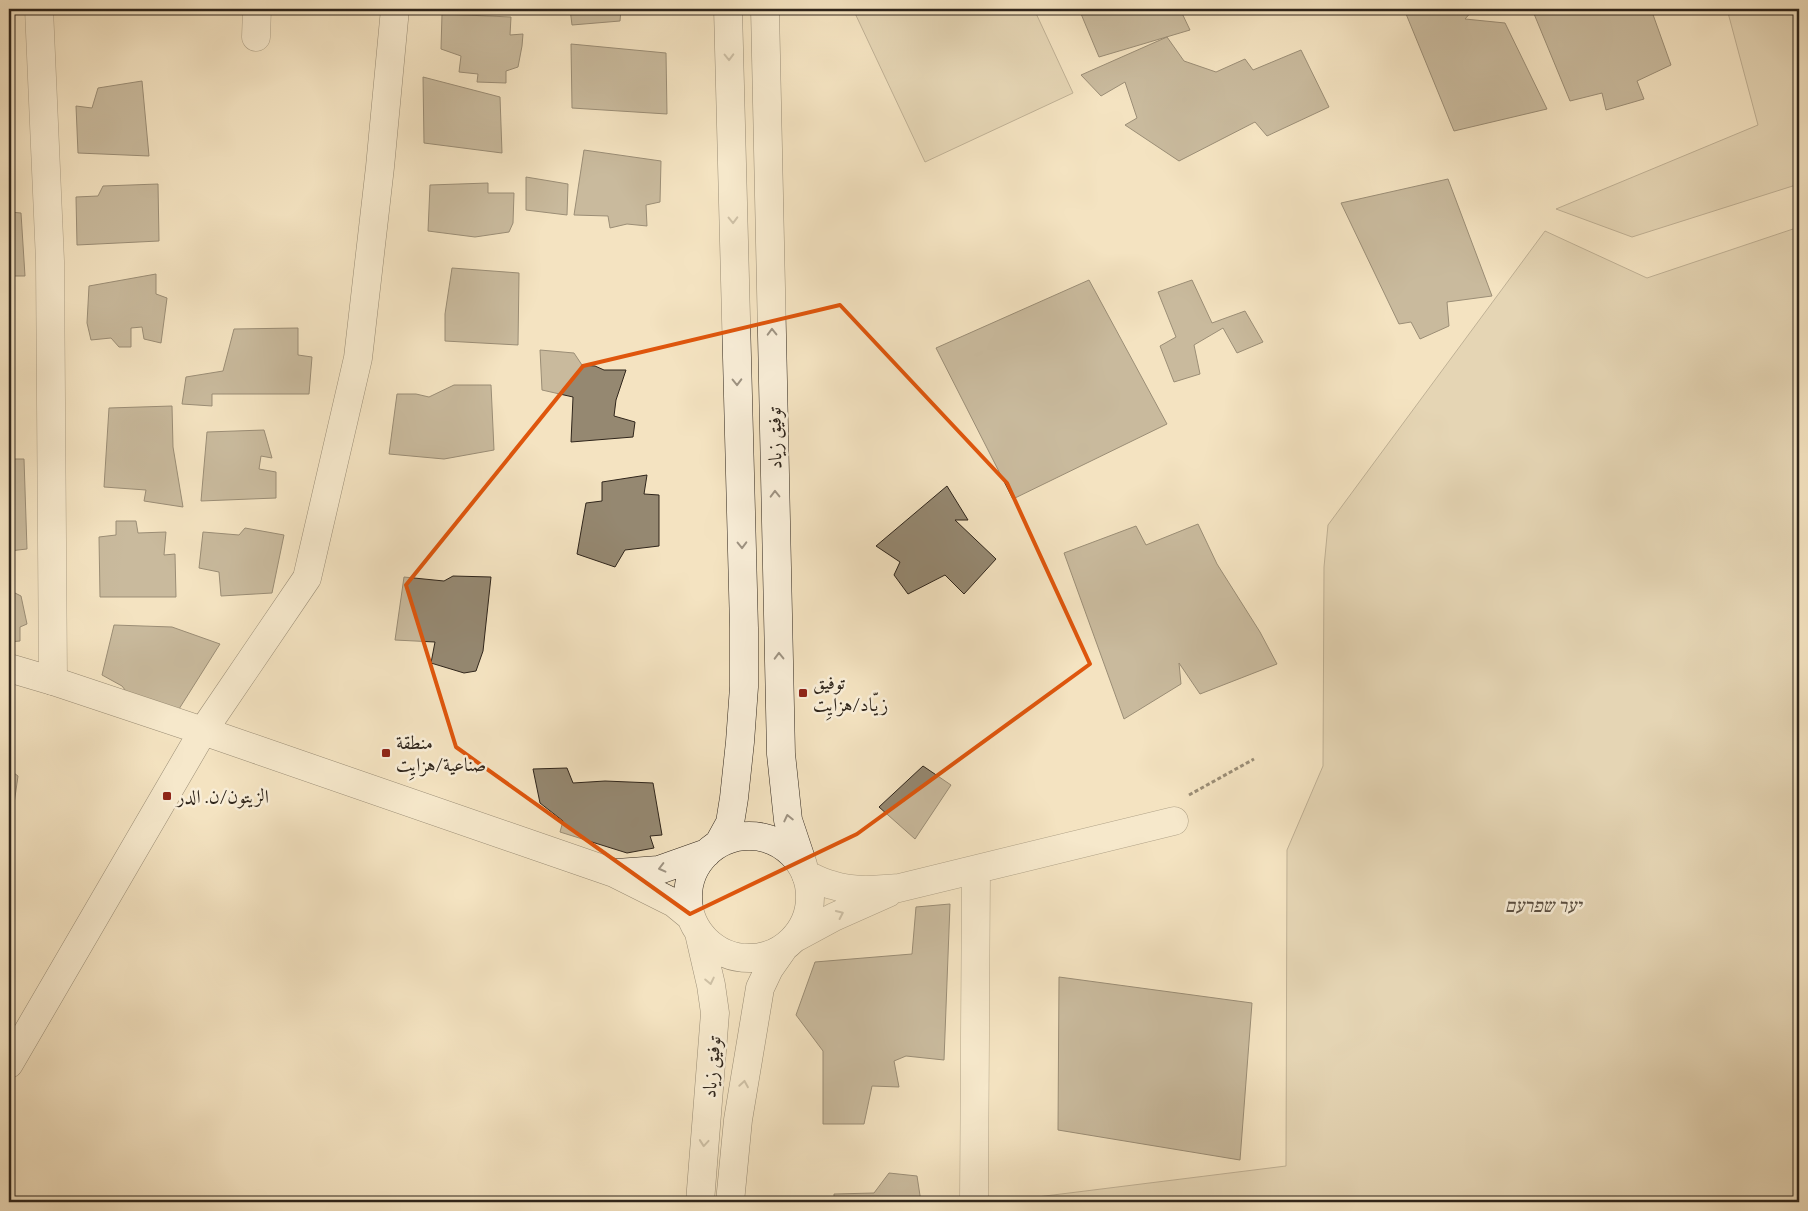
<svg xmlns="http://www.w3.org/2000/svg" width="1808" height="1211" font-family="'EB Garamond',Amiri,'Frank Ruhl Libre',serif">
<style>
.green{fill:#d3c3a5;stroke:#817460}
.building{fill:#958871;stroke:#2f251b}
.lines{fill:none;stroke-linecap:round;stroke-linejoin:round}
.street-casing{stroke:#605444;stroke-width:29}
.secondary-casing{stroke:#2f251b;stroke-width:29}
.path{stroke:#2f251b;stroke-width:3;stroke-dasharray:4 2.5;stroke-linecap:butt}
.street{stroke:#f8edd7;stroke-width:28}
.secondary{stroke:#f8edd7;stroke-width:28}
.oneway{stroke:#9e9382}
.marked{fill:none;stroke:#df560d;stroke-width:4;stroke-linejoin:round}
.poi-dot{fill:#8f2418;stroke:#f8edd7;stroke-width:2}
.labels{text-anchor:middle;stroke-width:5;stroke-linejoin:round;paint-order:stroke}
.street-label{font-size:19px;fill:#2f251b;stroke:#f8edd7}
.poi-label{font-size:19px;fill:#2f251b;stroke:#f8edd7;text-anchor:start}
.park-label{font-size:19px;font-style:italic;fill:#584c3e;stroke:#f8edd7}
</style>
<rect width="100%" height="100%" fill="#f4e3c1"/>
<filter id="stains"><feTurbulence type="fractalNoise" baseFrequency=".004" numOctaves="4"/><feColorMatrix values="0 0 0 0 .2 0 0 0 0 .09 0 0 0 0 .02 0 0 0 .5 -.17"/></filter>
<radialGradient id="worn" r=".72"><stop offset=".6" stop-color="#630" stop-opacity="0"/><stop offset="1" stop-color="#630" stop-opacity=".3"/></radialGradient>
<path class="green" d="M853,9h181l39,84 -148,69z
M1727,9h72v175l-167,53 -76,-28 202,-84z
M1799,227v975h-802l289,-36 1,-316 36,-84 1,-199 4,-42 217,-294 102,47z"/>
<path class="building" d="M570,9h51l-1,12 -48,4z
M1079,9h101l10,21 -91,27z
M1404,9h70l-9,10 40,4 42,86 -93,22z
M1532,9h119l20,56 -34,16 7,18 -38,11 -4,-17 -32,8z
M442,14l69,3 -1,18 13,-1 -1,12 -4,21 -12,4v12l-29,-1 1,-8 -19,-2 2,-16 -20,-7z
M1167,37l17,24 32,11 29,-13 8,11 48,-20 28,57 -62,29 -12,-14 -76,39 -54,-36 12,-7 -12,-36 -24,14 -20,-21z
M571,44l95,9 1,61 -95,-6z
M423,77l77,20 2,56 -78,-10z
M142,81l7,75 -71,-3 -2,-47 16,2 6,-20z
M584,150l77,11 -1,41 -14,3 1,21 -20,-2 -17,4 -2,-12 -34,-1z
M526,177l42,7 -1,31 -41,-5z
M1448,179l44,117 -45,6 2,24 -29,13 -9,-17 -12,2 -58,-121z
M488,183v10h26l-1,30 -4,9 -34,5 -47,-6 2,-46z
M158,184l1,57 -82,4 -1,-48 22,-1 5,-10z
M9,212l12,1 4,63h-16z
M452,268l67,5 -1,72 -73,-4v-27z
M156,274v20l11,4 -6,45 -17,-4 -2,-12 -11,1v19h-12l-8,-9 -20,2 -4,-17 2,-37z
M1089,280l78,144 -154,75 -77,-151z
M1192,280l20,43 33,-12 18,31 -26,11 -14,-25 -29,17 6,29 -26,8 -14,-36 16,-9 -18,-45z
M298,328v27l14,2 -3,37h-97v12l-30,-2 4,-27 37,-6 11,-42z
M540,350l34,3 8,12 13,1 9,4h22l-10,30 -2,16 21,6 -2,15 -62,5 2,-45 -31,-7z
M454,385h37l3,65 -50,9 -55,-5 8,-60h19l13,3z
M172,406l1,41 10,60 -39,-6 2,-11 -42,-3 5,-79z
M264,430l8,28 -11,-2 -2,13 17,3v26l-75,3 6,-69z
M9,431l2,22h-2z
M9,459h15l3,90 -18,2z
M647,475l-3,19 15,1v51l-34,4 -10,17 -38,-13 9,-51 16,-2v-19z
M947,486l21,34h-13l41,39 -32,35 -19,-19 -37,19 -14,-19 6,-13 -24,-16z
M116,521h20l2,12 28,-1 -2,23 11,-1 1,43h-76l-1,-60 17,-2z
M1198,524l19,40 43,68 17,32 -77,30 -21,-31 2,21 -57,35 -60,-166 72,-27 10,19z
M245,528l39,7 -12,58 -51,3 -2,-24 -20,-4 4,-36 36,3z
M453,576l38,1 -8,74 -7,20 -12,2 -33,-10 4,-21 -40,-2 9,-63 40,4z
M9,591l4,1 8,4 6,28 -7,3v14l-11,1z
M114,625l58,2 48,17 -41,65 -47,-10 -10,-13 -20,-11z
M9,756l5,2 -4,12 8,6 -8,56z
M923,766l28,19 -36,54 -36,-32z
M567,768l6,15 32,-2 48,2 9,52 -12,1 4,12 -27,5 -67,-21 3,-11 -23,-18 -7,-34z
M950,904l-6,156 -38,-4 -12,5 5,26 -27,-1 -8,38h-41v-73l-27,-36 19,-53 97,-8 4,-47z
M1059,977l193,26 -12,157 -182,-30z
M889,1173l28,3 4,26h-87v-8l40,-1z"/>
<g class="lines">
<g class="street-casing">
<path id="street" d="M39,9l11,252 3,420
M256,37l1,-28
M806,875c9,3 17,8 26,10 21,7 45,5 67,3l275,-67
M797,937l37,-20 54,-24
M974,1202l2,-332"/>
</g>
<g class="secondary-casing">
<path id="secondary" d="M765,9l16,745 7,66 15,45
M9,668l44,13 150,50 411,142 60,30 17,14
M688 897a61 61 0 1 1 122 0a61 61 0 1 1-122 0Z
M719,843l11,-20 4,-25 6,-56 4,-55v-59l-16,-619
M617,873l42,-3 48,-17
M699,933l12,52 4,28 -15,189
M9,1064l194,-333 104,-153 51,-220 22,-191 15,-158
M730,1202l8,-82 22,-132 9,-19 14,-20"/>
</g>
<path class="path" d="M1189,795l65,-36"/>
<use href="#street" class="street"/>
<use href="#secondary" class="secondary"/>
</g>
<defs><path id="oneway-chevron" d="M-2-3.5L2.5 0L-2 3.5" fill="none" stroke-width="1.6" stroke-linecap="round" stroke-linejoin="round" transform="scale(1.25)"/></defs>
<g class="oneway">
<use href="#oneway-chevron" transform="translate(729 57) rotate(89)"/>
<use href="#oneway-chevron" transform="translate(733 220) rotate(89)"/>
<use href="#oneway-chevron" transform="translate(772 332) rotate(-91)"/>
<use href="#oneway-chevron" transform="translate(737 382) rotate(89)"/>
<use href="#oneway-chevron" transform="translate(775 494) rotate(-91)"/>
<use href="#oneway-chevron" transform="translate(742 545) rotate(89)"/>
<use href="#oneway-chevron" transform="translate(779 656) rotate(-91)"/>
<use href="#oneway-chevron" transform="translate(788 818) rotate(-103)"/>
<use href="#oneway-chevron" transform="translate(662 868) rotate(166)"/>
<use href="#oneway-chevron" transform="translate(840 914) rotate(-25)"/>
<use href="#oneway-chevron" transform="translate(710 981) rotate(78)"/>
<use href="#oneway-chevron" transform="translate(744 1084) rotate(-81)"/>
<use href="#oneway-chevron" transform="translate(704 1143) rotate(95)"/>
</g>
<path d="M0 0H1808V1211H0ZM840,305l167,178 83,181 -233,170 -167,80 -234,-167 -50,-162 177,-219z" fill="#f4e3c1" fill-opacity=".55" fill-rule="evenodd"/>
<path class="marked" d="M840,305l167,178 83,181 -233,170 -167,80 -234,-167 -50,-162 177,-219z"/>
<g class="poi-dot">
<rect x="798" y="688" width="10" height="10" rx="2.5"/>
<rect x="381" y="748" width="10" height="10" rx="2.5"/>
<rect x="162" y="791" width="10" height="10" rx="2.5"/>
</g>
<g class="labels">
<g class="street-label">
<text transform="translate(774 438) rotate(-91)" y="7">توفيق زياد</text>
<text transform="translate(711 1067) rotate(-85)" y="7">توفيق زياد</text>
</g>
<g class="poi-label">
<text x="813" y="689">توفيق<tspan x="813" dy="22">زيّاد/هزايِت</tspan></text>
<text x="396" y="749">منطقة<tspan x="396" dy="22">صناعية/هزايِت</tspan></text>
<text x="177" y="803">الزيتون/ن. الدر</text>
</g>
<g class="park-label">
<text x="1543" y="912">יער שפרעם</text>
</g>
</g>
<rect width="1808" height="1211" fill="none" stroke="#f4e3c1" stroke-width="30"/>
<rect x="10" y="10" width="1788" height="1191" fill="none" stroke="#2f251b" stroke-width="2.5"/>
<rect x="15" y="15" width="1778" height="1181" fill="none" stroke="#2f251b"/>
<rect width="100%" height="100%" filter="url(#stains)"/>
<rect width="100%" height="100%" fill="url(#worn)"/>
</svg>
